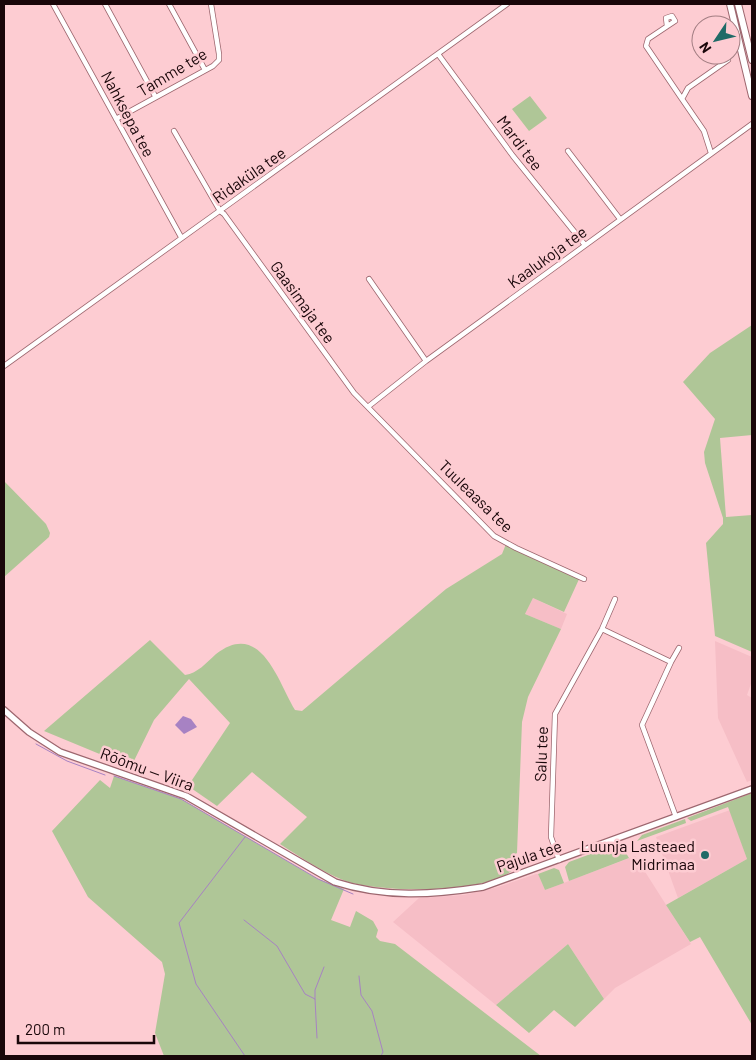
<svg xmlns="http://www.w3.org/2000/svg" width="756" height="1060" font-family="Barlow,sans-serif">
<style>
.built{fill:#f6bec6}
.green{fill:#afc697}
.water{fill:#a782c3}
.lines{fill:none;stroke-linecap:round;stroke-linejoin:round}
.stream{stroke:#a782c3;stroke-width:1}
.minor-casing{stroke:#9d676f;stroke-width:6}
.tertiary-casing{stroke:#9d676f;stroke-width:8}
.secondary-casing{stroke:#9d676f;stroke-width:8}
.minor{stroke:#fff;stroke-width:4.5}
.tertiary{stroke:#fff;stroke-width:5.5}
.secondary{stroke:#fff;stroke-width:6}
.poi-dot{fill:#206b67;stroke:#fdccd2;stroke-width:2}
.labels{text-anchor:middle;stroke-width:5;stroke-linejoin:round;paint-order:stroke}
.street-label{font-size:16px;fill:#190609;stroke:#fdccd2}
.poi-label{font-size:16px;fill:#190609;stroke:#fdccd2;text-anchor:end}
</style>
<rect width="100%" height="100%" fill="#fdccd2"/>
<path class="built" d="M533,598l34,16 -6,15 -36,-15z
M715,641l37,16v24l-5,14 5,3v82l-5,2 -29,-64z
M730,810l17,49 -69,39 -22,-61z
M635,856l56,88 -76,44 -11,11 -36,-55 -72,61 -103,-83 26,-24 45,-3 34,-8 38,-13h2l7,16z"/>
<path class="green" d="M530,96l17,22 -18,13 -17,-22z
M752,325v110l-32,3 6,79 26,-2v137l-37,-16 -9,-93 17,-19v-6l-18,-55 -1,-11 11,-33 -32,-37 27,-29z
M4,481l42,43 4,9 -1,4 -45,40z
M506,544l74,33 -16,35 -31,-14 -8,16 36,15 -33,68 -6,25 -5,131 -5,3 5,9c-19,31 -143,28 -174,15 -22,-9 -43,-23 -63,-36l27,-27 -55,-45 -35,34 -29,-20 42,-63 -41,-44 -35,41 -23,47 -87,-36 106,-91 35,35c13,-2 21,-12 31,-21 45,-35 62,28 79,56l7,1 144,-122 56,-35z
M114,776l67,23 137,80 26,10 -13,31 19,7 6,-16 17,10 5,9 -2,7 4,4 15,3 146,112h-377l-9,-23 10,-59 -3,-12 -74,-65 -36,-66 48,-51 10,8z
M752,793v232l-52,-88 -10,5 -24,-37 81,-46 -19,-52 -37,14 -4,-3z
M685,819l1,4 -49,18 5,-6z
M620,843l9,15 -60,23 -4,-14 4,-5z
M554,868l5,2 5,13 -19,7 -7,-16z
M568,944l36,55 -29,28 -21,-17 -25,23 -33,-28z"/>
<path class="water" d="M183,716l8,3 6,8 -13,7 -9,-9z"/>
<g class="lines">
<path class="stream" d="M36,744l31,17 38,14
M114,776l67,23 137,80 35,15
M244,920l33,26 28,48 10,5 2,39
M359,976l2,19 11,16 11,41 -2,4
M315,999v-9l9,-23
M245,1056l-49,-72 -17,-61 66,-86"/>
<g class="minor-casing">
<path id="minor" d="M53,4l128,233
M105,4l50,92
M169,4l36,66
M667,26l-1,-8 6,-2 3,5 -27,18 -2,7 36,53
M438,54l75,102 72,89
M116,119l97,-53 6,-6v-6l-8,-50
M174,131l46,80 4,3 130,179 140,143 22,12 68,31
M568,151l52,68
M711,153l-7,-22 -22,-32 6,-11 40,-28
M369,279l57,82
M4,366l503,-362
M369,406l57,-45 326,-237
M602,629l69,33 8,-14
M671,662l-29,63 34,92
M559,860l-8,-23 4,-123 47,-85 13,-30"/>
</g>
<g class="tertiary-casing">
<path id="tertiary" d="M4,710l25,22 31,20 126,44 149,86c50,16 97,13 148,5l269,-98"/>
</g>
<g class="secondary-casing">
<path id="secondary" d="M730,4l22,92
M738,4l14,56"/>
</g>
<use href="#minor" class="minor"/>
<use href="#tertiary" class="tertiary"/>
<use href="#secondary" class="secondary"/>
</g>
<circle class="poi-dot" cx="705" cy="855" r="5"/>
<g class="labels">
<g class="street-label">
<text transform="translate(172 72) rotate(-31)" y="6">Tamme tee</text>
<text transform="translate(128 114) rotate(62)" y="6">Nahksepa tee</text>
<text transform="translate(520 143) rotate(53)" y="6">Mardi tee</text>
<text transform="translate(249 175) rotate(-35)" y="6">Ridaküla tee</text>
<text transform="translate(547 257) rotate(-36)" y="6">Kaalukoja tee</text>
<text transform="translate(303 302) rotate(54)" y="6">Gaasimaja tee</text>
<text transform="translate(476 496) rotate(44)" y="6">Tuuleaasa tee</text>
<text transform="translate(541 754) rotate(-88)" y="6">Salu tee</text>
<text transform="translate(147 769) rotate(20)" y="6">Rõõmu — Viira</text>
<text transform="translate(529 856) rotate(-19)" y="6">Pajula tee</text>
</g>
<g class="poi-label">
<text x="695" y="852">Luunja Lasteaed<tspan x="695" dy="18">Midrimaa</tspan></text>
</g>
</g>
<rect width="756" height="1060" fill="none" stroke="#190609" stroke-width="10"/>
<g transform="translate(716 40) rotate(235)"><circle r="24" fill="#fdccd2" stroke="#a27d82"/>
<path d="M0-4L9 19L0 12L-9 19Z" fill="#206b67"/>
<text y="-8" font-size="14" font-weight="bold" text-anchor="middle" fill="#190609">N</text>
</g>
<path d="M18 1035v8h136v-8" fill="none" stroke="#190609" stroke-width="2.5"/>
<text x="25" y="1035" font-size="15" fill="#190609" stroke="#fdccd2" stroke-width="4" paint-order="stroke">200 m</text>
</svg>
